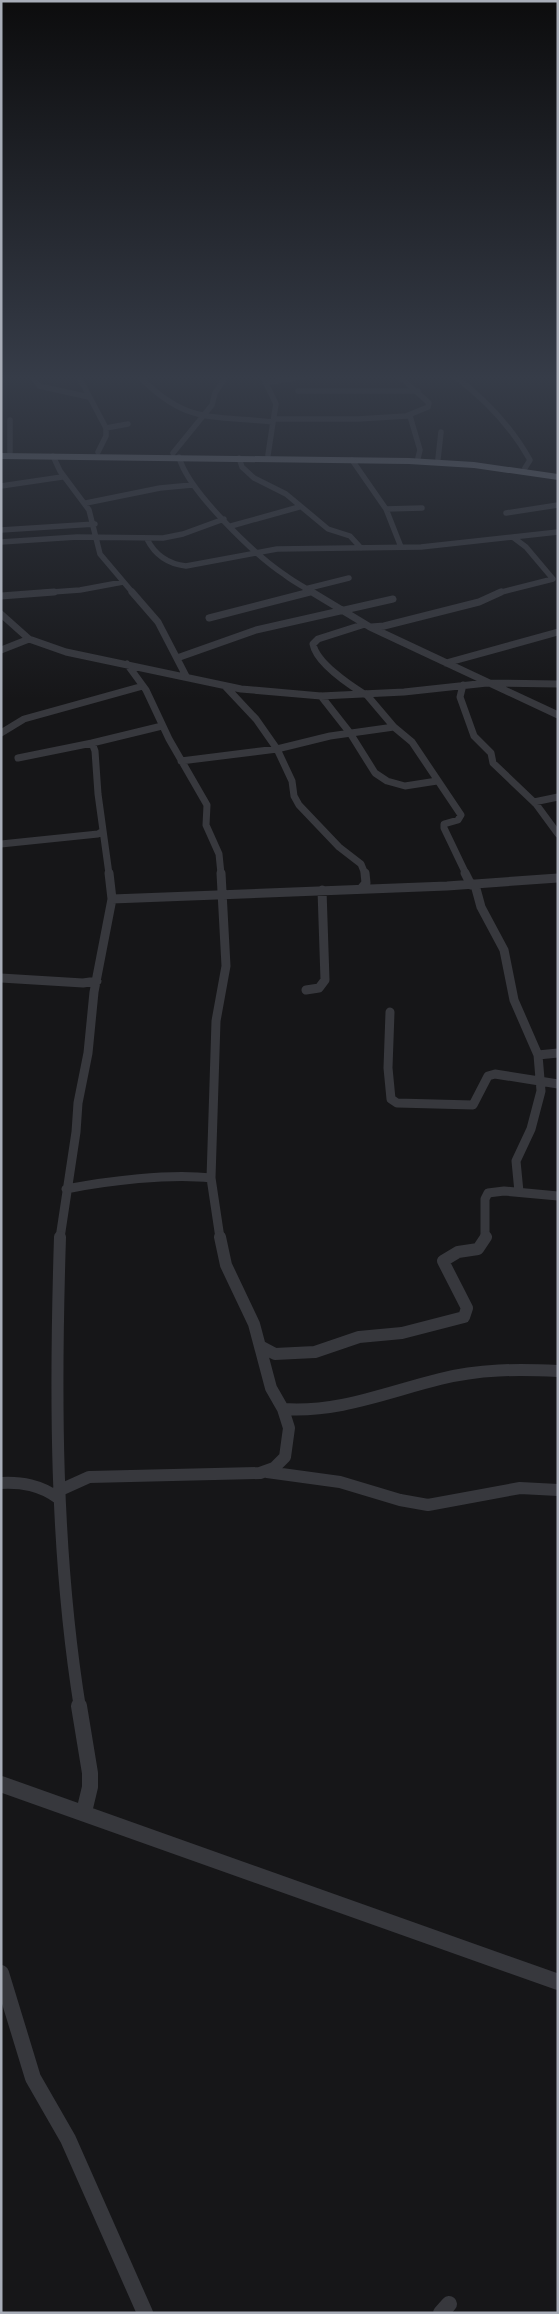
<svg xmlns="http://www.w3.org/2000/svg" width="559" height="2314" font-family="'PT Sans',sans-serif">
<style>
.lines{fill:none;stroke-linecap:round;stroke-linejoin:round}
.street-far4{stroke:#37383d;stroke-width:5.5}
.street-far3{stroke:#37383d;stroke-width:7}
.street-far2{stroke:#37383d;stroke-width:9}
.street-far1{stroke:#37383d;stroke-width:12}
.street{stroke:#37383d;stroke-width:16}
.highway{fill:#63666e;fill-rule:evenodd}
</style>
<rect width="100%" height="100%" fill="#161618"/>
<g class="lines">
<path class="street-far4" d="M31,375l8,11 50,11
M78,375l28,53v8l-8,16
M138,375c48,50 73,40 135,47l3,-18 -14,-29
M398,375l31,28 -1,4 -22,9h4l10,34 -2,8
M453,375c31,23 58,51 77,85l-5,8
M265,383l48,-8
M298,391h120
M274,419h84l48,-3
M10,420v32
M106,428l22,-4
M173,453l39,-48 3,-12 12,-18
M268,455l5,-33
M53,456l7,15 29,39 11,44 33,39
M179,457c9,34 76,98 106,118 9,7 19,12 29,18
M239,458l3,9 12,11 32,16 42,35 22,7 11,12
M438,459l3,-27
M352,460l34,49 15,38
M1,486l61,-9
M86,503l74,-15 32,-3
M386,509l36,-1
M506,513l52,-8
M231,526l68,-19
M1,530l94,-6
M147,539c8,16 21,25 39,27l91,-17 144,-2 137,-15
M1,542l76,-5 86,1 20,-4 41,-15
M305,589l44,-11
M38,593l42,-3 43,-8
M305,593l5,-1
M498,593l55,-14 -27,-32 -12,-9"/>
<path class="street-far3" d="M132,592l26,30 28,54
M312,592l58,35 188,88
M1,596l53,-4
M1,614l28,25 37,13 175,37 80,7 83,-4 83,-9 71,1
M209,618l101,-26
M371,627l13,-1 95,-24 22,-10
M1,650l28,-11
M177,658l79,-28 137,-31
M446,663l112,-31
M127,664l19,26 23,49 38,66 -1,20 13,29 2,20
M463,685l-3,12 14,39 17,17 2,10 43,41 22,30
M225,686l31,33 21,30 15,32 2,15 5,9 40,42 22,17 4,10
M364,694c-16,-10 -48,-32 -51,-50l5,-5 47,-15
M321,696l29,37 25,40 12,8 18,5 32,-5
M394,727l18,15 49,73 -3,5 -14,4v4l22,46
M1,733l23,-14 119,-33
M18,758l74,-15
M181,761l96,-12 53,-13 64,-9 -28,-33
M534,802l24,-5
M1,844l97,-10 5,-3
M109,874l-11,-80 -3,-43 -3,-8 70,-17"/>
<path class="street-far2" d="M465,873l6,12
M475,885l6,22 23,43 10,50 24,55 3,36 -10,38 -15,32 3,31
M361,889l5,-6 -1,-10
M112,899l335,-13 111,-8
M1,978l82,5 14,-2
M306,990l13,-2 6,-8 -3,-90
M390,1012l-2,56 3,31 6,4 76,2 15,-29 7,-2 63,10
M538,1055l20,-2
M66,1189c41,-8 104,-16 145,-11
M60,1238l16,-106 2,-29 10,-50 6,-61 18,-93 -3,-26
M220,1238l-9,-60 5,-157 10,-55 -5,-93
M485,1238v-39l3,-6 16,-2 54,5"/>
<path class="street-far1" d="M60,1237c-5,157 -5,315 20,471
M260,1346l15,8 40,-2 44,-15 43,-4 62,-16 3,-9 -24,-47 15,-9 20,-3 8,-12
M283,1409c55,4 104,-17 157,-30 39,-10 78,-10 118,-8
M267,1472l73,10 60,18 28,5 92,-17 38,2
M1,1483c21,-1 39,2 57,15
M58,1491l31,-14 171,-4 14,-5 11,-11 4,-29 -6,-19 -12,-21 -17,-64 -28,-59 -6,-28"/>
<path class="street" d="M79,1706l11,67v14l-6,25
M1,1784l557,198
M1,1973l32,105 35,61 77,174
M441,2313l8,-9"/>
<path class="highway" d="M1,453l408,5 65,4 84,12v6l-84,-12 -65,-4 -408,-5z"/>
</g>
<linearGradient id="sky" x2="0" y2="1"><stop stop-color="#0c0c0d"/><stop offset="0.54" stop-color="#363c48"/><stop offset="1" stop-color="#363c48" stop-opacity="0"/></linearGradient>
<rect width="559" height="699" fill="url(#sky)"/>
<rect width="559" height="2314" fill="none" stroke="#a8adb8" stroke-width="5"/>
</svg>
